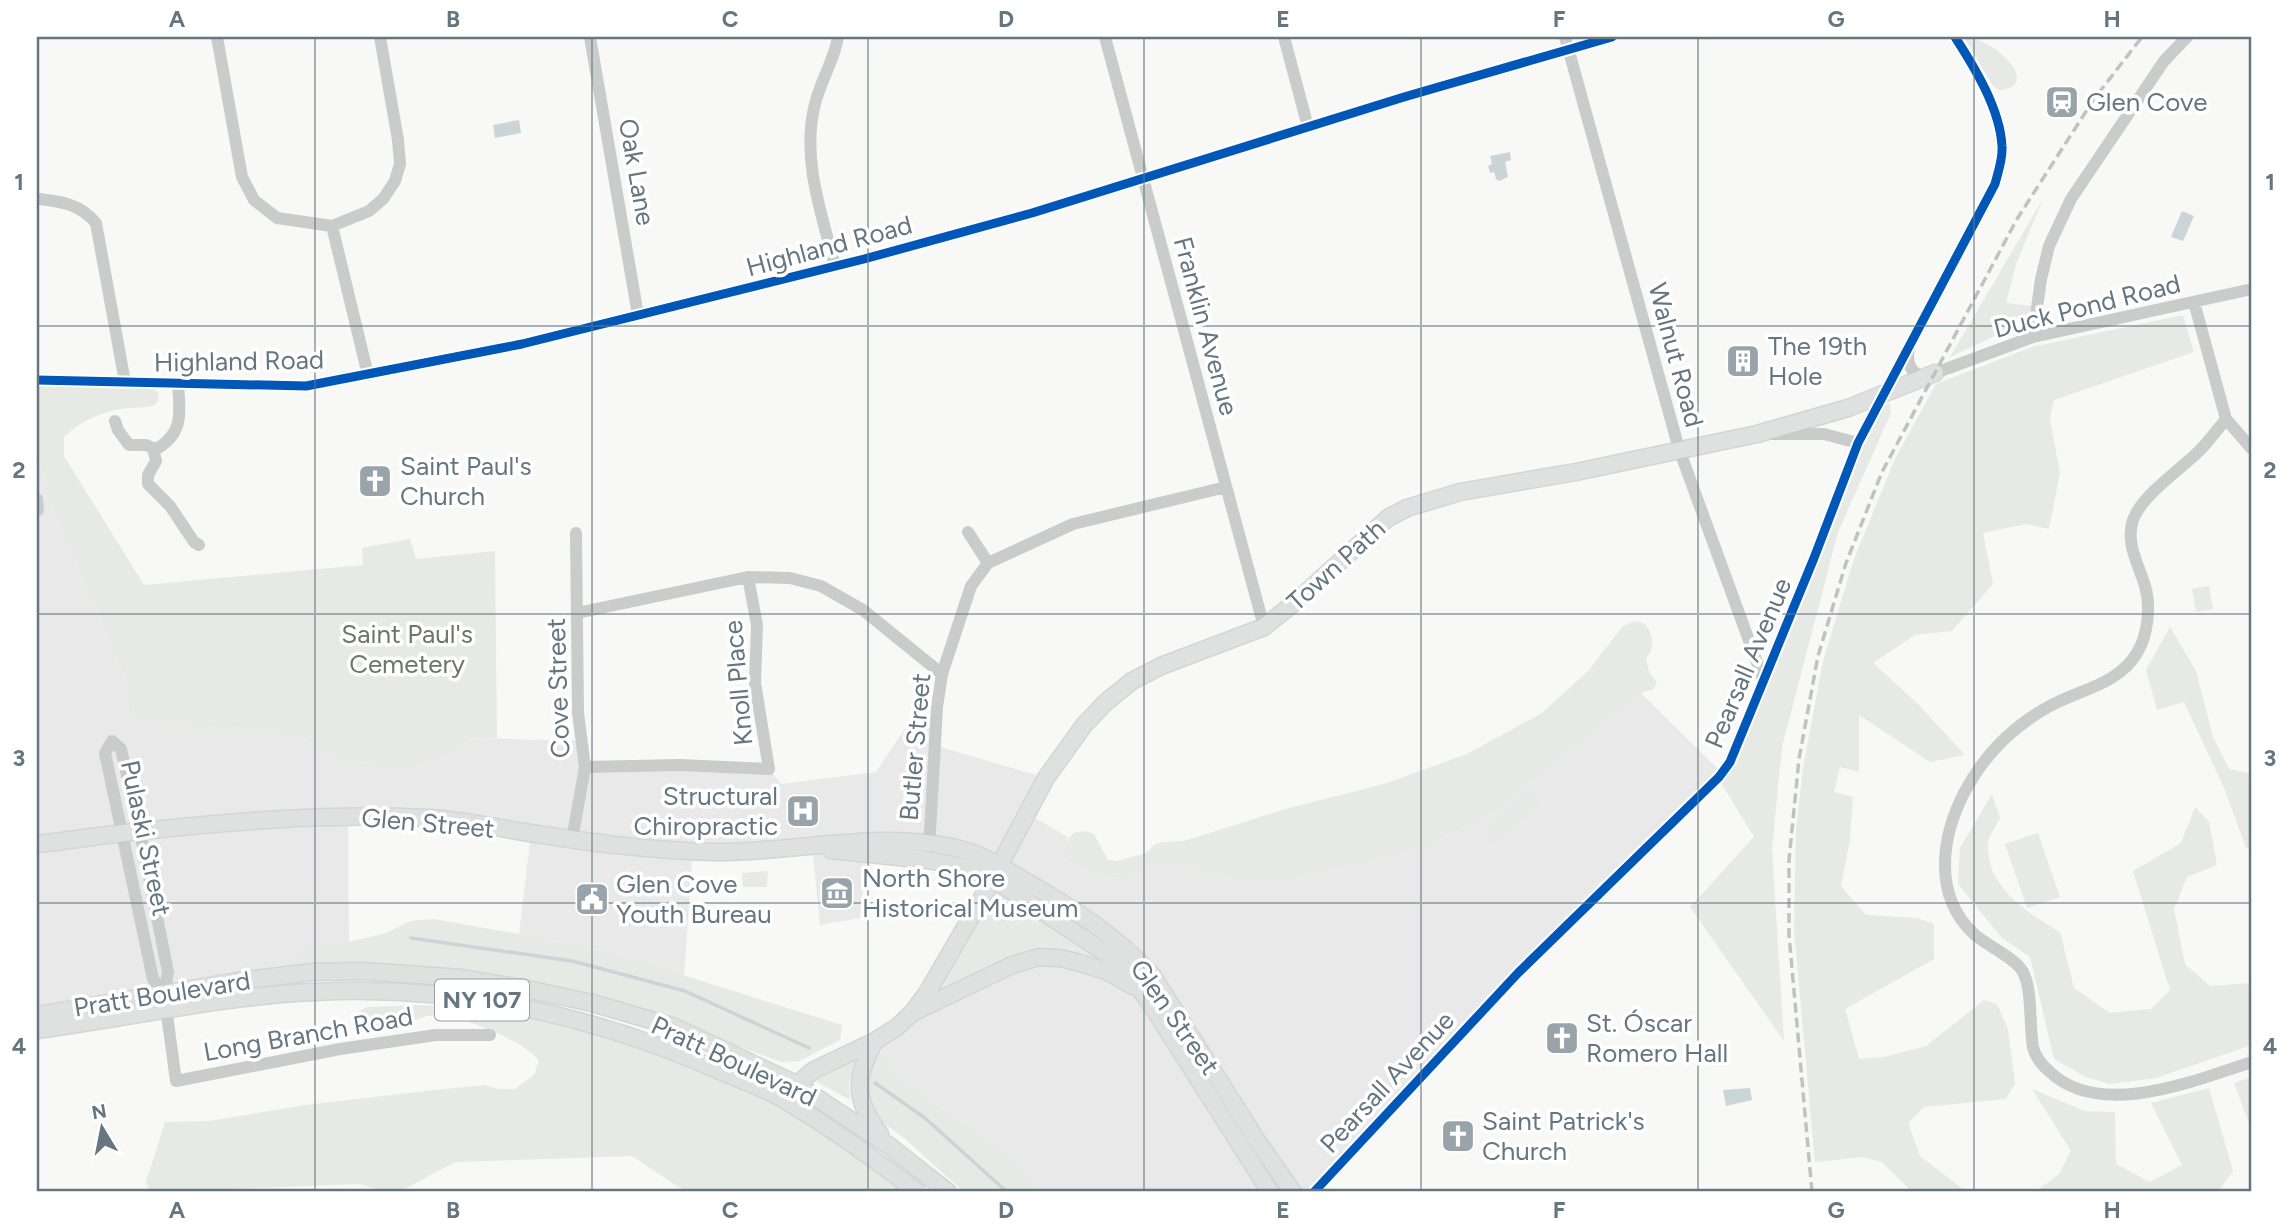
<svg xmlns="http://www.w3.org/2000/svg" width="2289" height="1229" font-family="Figtree,sans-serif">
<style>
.built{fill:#e8e9e8}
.green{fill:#e7e9e4}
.water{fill:#cbd4d6}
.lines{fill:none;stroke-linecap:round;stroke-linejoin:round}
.stream{stroke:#cbd4d6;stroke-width:3.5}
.major-casing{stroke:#d4d5d5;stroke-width:19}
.minor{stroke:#cacccc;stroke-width:12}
.major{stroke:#dfe0e0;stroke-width:16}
.rail{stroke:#c0c2c2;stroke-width:3.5;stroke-dasharray:10 5;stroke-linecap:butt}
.cycleway-casing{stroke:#fff;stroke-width:13}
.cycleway{stroke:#0057b8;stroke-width:9}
.grid{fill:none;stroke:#657680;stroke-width:2;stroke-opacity:0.55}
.labels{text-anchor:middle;stroke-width:7;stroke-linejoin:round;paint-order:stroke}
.shield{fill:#fff;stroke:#939fa6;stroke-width:2}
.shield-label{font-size:24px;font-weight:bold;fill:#657680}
.poi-label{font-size:26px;fill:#657680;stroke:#fff;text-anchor:start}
.street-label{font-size:26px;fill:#657680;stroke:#fff}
.park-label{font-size:26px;fill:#687863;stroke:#fff}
.neatline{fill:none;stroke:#657680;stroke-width:2.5}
.grid-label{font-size:23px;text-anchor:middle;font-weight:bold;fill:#657680}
</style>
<rect width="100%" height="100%" fill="#f8f8f7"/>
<path class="built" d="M37,450l14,54 75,176 3,31 12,8 54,7 66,2 40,10 36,19 39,7 81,-17 17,-9 107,3 3,25 185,3 12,15 95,-12 38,-57 25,3 -2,28 109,32 -19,35 41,24 -5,21 3,3 43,16 17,1 41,-17 61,15 203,-32 54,-26 156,-125 81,80 -204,200 -204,219h-274l-21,-30 -117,-82 -27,-39 29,-20 95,-156 -131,-26 -8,79 -40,7 -8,-80 -119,4 -9,127 -72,-23 -93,-19 12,-101 -183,-16 1,125 -3,3 -30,2 -2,18 -32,17 -245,42z"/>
<path class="green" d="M1964,37c30,0 80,50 35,53l-6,-4z
M2043,199l-27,65 -10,39 26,3 -7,16 -75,35z
M2183,315l11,37 -140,48 -4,19 10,54 -11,56 -23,-5 -43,9 10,51 -41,47 -37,4 -42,28 45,41 47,51 -35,7 -71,-47v57l-19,-5 -6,25 19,5 -3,42 -9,47 25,29 51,3 17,6v35l-89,50 14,50 25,-2 42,-11 58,-46 13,4 11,25 7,54 -9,16 -82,8 -16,16 12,33 47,36h-55l-30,-30 -20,-5 -47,5 -21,-232 2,-101 7,-61 20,-107 31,-102 41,-100 41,-75 96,-37z
M37,381l113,7 8,4 1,7 -4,6c-12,4 -23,2 -35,4 -21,4 -41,13 -56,28v19l80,129 219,-20 -1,-17 48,-9 6,20 79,-8 2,187h-23l-37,19 -24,7h-37l-39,-7 -36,-19 -40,-10 -66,-2 -54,-7 -12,-8 -3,-31 -75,-176 -14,-54z
M1890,403l1,10 -53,119 -56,215 -10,102 12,192 -94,-134 64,-70 -36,-59 138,-329 28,-43z
M2209,586l4,23 -17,3 -4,-23z
M1635,621l10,3c9,13 10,22 1,35l3,13 8,10 -3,7 -13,4 -156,125 -54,26 -155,36 -48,-4 -61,-15 -41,17 -17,-1 -43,-16 -3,-3c4,-19 7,-33 31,-24l14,26 9,1 29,-8 8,-8 9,-3 21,-1 105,-33 95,-24 83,-30 75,-41 47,-43 34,-44z
M2170,627l26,44 17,66 16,32 23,5v76l-6,-2 -22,-60 -40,-86 -27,8 -11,-40z
M1531,791l10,12 -47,41 -10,-12z
M1992,794l8,24c-3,7 -11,17 -12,25 -3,44 40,70 72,89l14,56 36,25 41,-4 19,-19 -37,-119 48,-28 14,-36 14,15 8,43 -30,12 -13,32 11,55 25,22 42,-3v62l-96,33 -47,6 -23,-7 -32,-18 -24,-102 -29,-20 -43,-53 2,-36z
M2038,833l22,64 -33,11 -22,-64z
M768,871l-1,16h-24l-1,-14z
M992,899l8,1 79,45 -1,2c-47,-14 -88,16 -128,36l-2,-4z
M434,919l85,15 93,19 230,72 -2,15 -41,21 -17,1 -106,-37 -67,-19 -295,-41 -12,-4 -7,-6c12,-11 35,-9 51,-10l3,-3 37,-9 25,-12z
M418,1005c48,2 97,5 144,16 73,18 148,44 214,81 47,26 89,59 133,90h-216l-13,-4 -48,-32 -177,6 -56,30h-14l-25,-8 -210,8 -4,-10 19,-60 44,-1 96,-16 121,-14 59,-6 13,4h17l19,-14 5,-14c-14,-20 -77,-45 -102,-46 -14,0 -28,8 -41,12 -13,4 -25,3 -38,1l-3,-8 1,-7 11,-6z
M879,1051l4,2 19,27 117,82 21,30h-76l-60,-54 -26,-19 -13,-18 5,-40z
M856,1058l2,1 -9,24 1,17 -33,-18 1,-3z
M2252,1077v54l-18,-48z
M2209,1088l24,83 -15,21h-183l24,-18 12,-23 -39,-62 53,22 30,1 1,52 34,18 32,-17 -31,-62z"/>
<path class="water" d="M519,120l2,13 -26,5 -2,-13z
M1510,152l1,8 -6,2 3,15 -9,4 -3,-2 -2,-7 -4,1 -2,-7 4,-2 -2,-8z
M2182,211l12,5 -11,25 -12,-4z
M1750,1088l2,12 -26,6 -3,-16z"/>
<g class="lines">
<path class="stream" d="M411,938l161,23 113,30 124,57
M875,1083l50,35 82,74"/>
<g class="major-casing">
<path id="major" d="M37,844c29,-3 58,-8 87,-11 100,-11 201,-20 302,-15 33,1 66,9 98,14 63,10 127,19 191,20 84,1 173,-25 255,0 21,7 38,19 57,30 47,27 88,53 125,93l108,170 33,47
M831,850l97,10 39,8 26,11 114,75 22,21 21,28 120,189
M914,1012l98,-47 27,-8 21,1 16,4 30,9 27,15
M37,1015l201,-34 75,-9 50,-1 99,7 65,11 65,14 83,24 121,57 92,61 60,47
M37,1030c92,-12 184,-34 277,-38 140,-8 279,23 406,79 21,9 43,17 63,28 47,28 91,59 134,93
M875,1041c-21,37 -21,59 5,93
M781,1098l33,-28 61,-29 22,-14 15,-14 15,-20 54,-93 65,-122 38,-53 22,-23 26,-21 29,-15 103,-39 35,-28 89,-81 19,-10 53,-16 116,-20 181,-38 91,-26 87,-35"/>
</g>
<path class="minor" d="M217,37l25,140 12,23 23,18 55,8 37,-15 14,-12 12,-18 5,-17 -2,-24 -18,-103
M590,37l48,278
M1105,37l159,590
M1284,37l24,90
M1565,37l114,412 84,230
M39,199c24,3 41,5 57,24l29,159
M332,226l36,149
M835,266c-13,-51 -33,-105 -21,-158 5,-25 20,-46 24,-71
M2194,302l32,117 26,30
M2033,337l8,-58 8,-33 22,-47 93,-138 23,-24
M1909,349c-3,13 1,25 16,28
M1935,373l98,-36 219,-48
M37,380l269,6 216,-42 342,-85 168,-46 372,-116 208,-60
M2226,419c-9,11 -17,22 -27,32 -19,19 -57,44 -66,69 -8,23 6,45 12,66 6,20 3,49 -8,67 -19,32 -59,37 -89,54 -36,20 -65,50 -84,86 -23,45 -31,103 10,141 12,11 39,23 47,35 12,15 8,58 12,78 2,10 10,19 17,25 51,48 146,8 202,-10
M115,421l3,9 11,15h17l7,3 3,13 -8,14v9l22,22 24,36 5,3
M1772,434h52l34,9
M154,450c30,-15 26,-37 24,-66
M37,499l1,11
M968,532l20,31
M577,613l171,-36 42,1 31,8 42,24 79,64
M585,767l95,-2 89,4 -14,-86 2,-58 -9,-48
M572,840l13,-73 -7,-54 -2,-180
M929,850l8,-143 5,-33 29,-88 17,-23 85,-39 153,-37
M164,993l-11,-14 -48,-226 7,-12 9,8 19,83 28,140 -4,21 12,88 164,-32 96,-14h54
M1314,1192l204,-219 201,-196 11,-15 84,-204 44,-115 137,-259c3,-12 8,-25 7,-38 -2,-37 -27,-78 -47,-109"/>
<use href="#major" class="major"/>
<path class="rail" d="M1812,1192l-23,-257v-75l10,-101 19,-103 28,-93 36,-91 135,-253 77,-120 48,-62"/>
<g class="cycleway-casing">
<path id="cycleway" d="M37,380l269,6 216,-42 342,-85 168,-46 372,-116 208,-60
M1314,1192l204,-219 201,-196 11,-15 84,-204 44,-115 137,-259c3,-12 8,-25 7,-38 -2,-37 -27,-78 -47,-109"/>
</g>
<use href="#cycleway" class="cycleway"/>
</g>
<path class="grid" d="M315,37v1155M592,37v1155M868,37v1155M1144,37v1155M1421,37v1155M1698,37v1155M1974,37v1155M37,326h2215M37,614h2215M37,903h2215"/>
<defs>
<g id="station-square" transform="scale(1.75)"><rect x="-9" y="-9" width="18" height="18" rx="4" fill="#98a4aa" stroke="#fff"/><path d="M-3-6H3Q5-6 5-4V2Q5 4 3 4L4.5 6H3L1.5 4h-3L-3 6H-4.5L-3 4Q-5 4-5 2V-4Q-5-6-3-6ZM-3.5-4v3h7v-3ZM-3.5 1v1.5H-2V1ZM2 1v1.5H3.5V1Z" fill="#fff"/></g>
<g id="building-square" transform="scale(1.75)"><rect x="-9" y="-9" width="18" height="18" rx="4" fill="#98a4aa" stroke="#fff"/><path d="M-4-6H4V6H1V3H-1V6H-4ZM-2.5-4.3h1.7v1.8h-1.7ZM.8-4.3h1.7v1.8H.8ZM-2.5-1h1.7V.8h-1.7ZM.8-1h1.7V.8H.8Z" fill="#fff"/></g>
<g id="church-square" transform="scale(1.75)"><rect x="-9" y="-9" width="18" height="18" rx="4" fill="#98a4aa" stroke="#fff"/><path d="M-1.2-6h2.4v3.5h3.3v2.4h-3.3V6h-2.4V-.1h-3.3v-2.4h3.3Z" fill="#fff"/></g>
<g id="hospital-square" transform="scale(1.75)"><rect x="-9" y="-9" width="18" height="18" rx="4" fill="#98a4aa" stroke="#fff"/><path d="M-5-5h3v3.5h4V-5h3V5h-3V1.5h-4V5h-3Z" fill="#fff"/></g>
<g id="museum-square" transform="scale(1.75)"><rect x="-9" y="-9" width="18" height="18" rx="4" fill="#98a4aa" stroke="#fff"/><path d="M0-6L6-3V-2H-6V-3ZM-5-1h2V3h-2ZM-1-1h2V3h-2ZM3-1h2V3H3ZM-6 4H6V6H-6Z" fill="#fff"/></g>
<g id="civic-square" transform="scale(1.75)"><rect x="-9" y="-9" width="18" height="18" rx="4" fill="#98a4aa" stroke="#fff"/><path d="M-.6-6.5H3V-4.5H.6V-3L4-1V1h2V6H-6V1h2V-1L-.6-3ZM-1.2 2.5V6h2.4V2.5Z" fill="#fff"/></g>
</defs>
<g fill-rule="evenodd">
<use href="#station-square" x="2062" y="102"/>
<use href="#building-square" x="1743" y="361"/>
<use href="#church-square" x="375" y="481"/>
<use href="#hospital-square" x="803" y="811"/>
<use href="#museum-square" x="837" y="893"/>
<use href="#civic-square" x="592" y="899"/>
<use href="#church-square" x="1562" y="1038"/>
<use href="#church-square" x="1458" y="1136"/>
</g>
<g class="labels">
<rect class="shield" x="435" y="979.5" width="94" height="41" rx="5"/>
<g class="shield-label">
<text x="482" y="1008">NY 107</text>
</g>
<g class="poi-label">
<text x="2086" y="111">Glen Cove</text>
<text x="1768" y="355">The 19th<tspan x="1768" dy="30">Hole</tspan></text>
<text x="400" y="475">Saint Paul's<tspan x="400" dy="30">Church</tspan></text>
<text x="778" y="805" text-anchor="end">Structural<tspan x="778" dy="30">Chiropractic</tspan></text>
<text x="862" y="887">North Shore<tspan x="862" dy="30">Historical Museum</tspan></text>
<text x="616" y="893">Glen Cove<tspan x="616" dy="30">Youth Bureau</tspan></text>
<text x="1586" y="1032">St. Óscar<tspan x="1586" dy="30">Romero Hall</tspan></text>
<text x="1482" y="1130">Saint Patrick's<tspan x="1482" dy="30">Church</tspan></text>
</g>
<g class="street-label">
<text transform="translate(637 172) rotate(80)" y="9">Oak Lane</text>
<text transform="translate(829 246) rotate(-15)" y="9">Highland Road</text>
<text transform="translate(2087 306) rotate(-14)" y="9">Duck Pond Road</text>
<text transform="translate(1206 326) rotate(75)" y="9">Franklin Avenue</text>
<text transform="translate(1676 355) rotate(75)" y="9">Walnut Road</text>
<text transform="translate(239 361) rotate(-1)" y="9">Highland Road</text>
<text transform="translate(1336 565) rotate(-42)" y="9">Town Path</text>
<text transform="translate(1748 663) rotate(-67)" y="9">Pearsall Avenue</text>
<text transform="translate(738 683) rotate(-95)" y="9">Knoll Place</text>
<text transform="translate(558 688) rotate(-92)" y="9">Cove Street</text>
<text transform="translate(915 747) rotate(-85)" y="9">Butler Street</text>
<text transform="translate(428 823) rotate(5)" y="9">Glen Street</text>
<text transform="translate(146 838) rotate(78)" y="9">Pulaski Street</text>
<text transform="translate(162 994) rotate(-9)" y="9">Pratt Boulevard</text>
<text transform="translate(1175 1017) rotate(55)" y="9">Glen Street</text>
<text transform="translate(308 1034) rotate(-10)" y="9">Long Branch Road</text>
<text transform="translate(734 1061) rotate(25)" y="9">Pratt Boulevard</text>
<text transform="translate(1387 1082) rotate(-47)" y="9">Pearsall Avenue</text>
</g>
<g class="park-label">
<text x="407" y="643">Saint Paul's<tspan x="407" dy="30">Cemetery</tspan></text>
</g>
</g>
<rect width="2289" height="1229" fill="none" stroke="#ffffff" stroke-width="77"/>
<g transform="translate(102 1128) rotate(350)" stroke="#ffffff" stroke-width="5" paint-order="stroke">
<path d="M0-5L12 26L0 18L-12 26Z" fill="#657680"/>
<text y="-10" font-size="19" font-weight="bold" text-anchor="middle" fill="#657680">N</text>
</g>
<rect x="38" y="38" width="2212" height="1152" class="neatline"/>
<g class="grid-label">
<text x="177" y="27">A</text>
<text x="453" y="27">B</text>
<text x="730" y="27">C</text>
<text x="1006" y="27">D</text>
<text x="1283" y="27">E</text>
<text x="1559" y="27">F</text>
<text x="1836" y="27">G</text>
<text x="2112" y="27">H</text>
<text x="19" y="190">1</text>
<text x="2270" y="190">1</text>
<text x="19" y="478">2</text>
<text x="2270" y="478">2</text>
<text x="19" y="766">3</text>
<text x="2270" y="766">3</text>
<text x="19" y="1054">4</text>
<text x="2270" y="1054">4</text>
<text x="177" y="1218">A</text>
<text x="453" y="1218">B</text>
<text x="730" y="1218">C</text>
<text x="1006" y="1218">D</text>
<text x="1283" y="1218">E</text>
<text x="1559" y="1218">F</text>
<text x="1836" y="1218">G</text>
<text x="2112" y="1218">H</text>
</g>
</svg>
